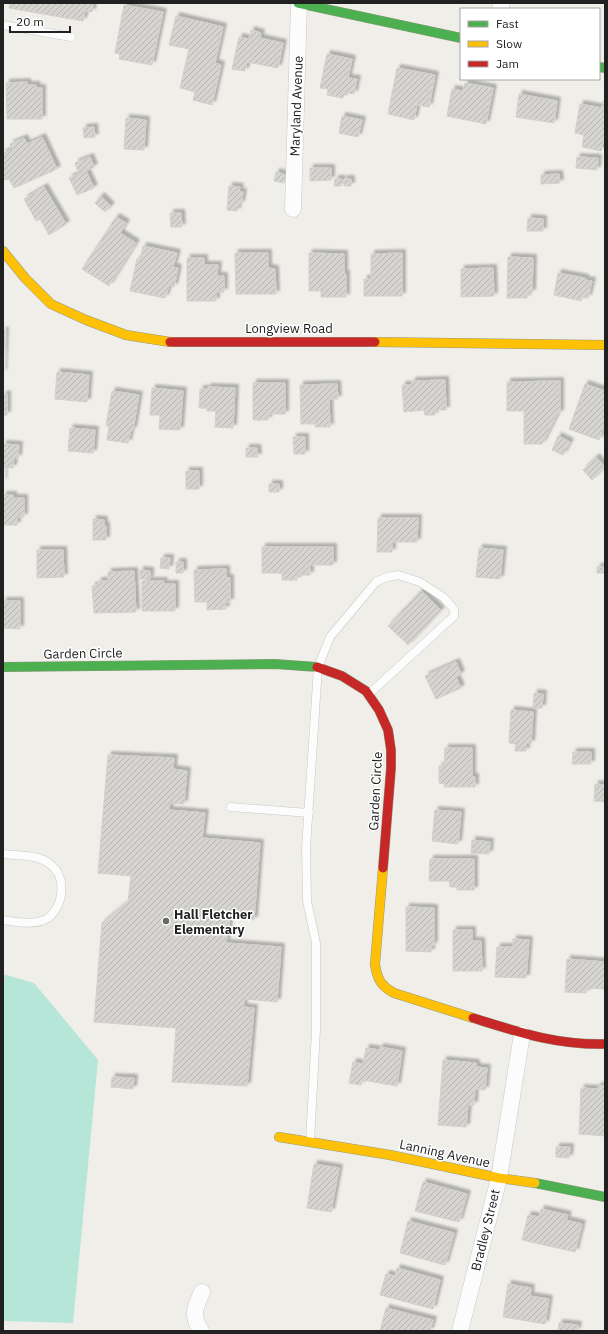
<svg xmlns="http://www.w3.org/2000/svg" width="608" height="1334" font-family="'IBM Plex Sans',sans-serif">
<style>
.pitch{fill:#b5e6d7}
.building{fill:url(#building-hatch);stroke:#d2d0ca;filter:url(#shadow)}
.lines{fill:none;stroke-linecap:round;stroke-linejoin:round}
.lane-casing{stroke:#c8c8c5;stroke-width:9}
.street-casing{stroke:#c8c8c5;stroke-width:17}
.fast-casing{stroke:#949980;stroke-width:10}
.slow-casing{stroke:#949980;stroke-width:10}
.jam-casing{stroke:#949980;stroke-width:10}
.lane{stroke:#fdfcfc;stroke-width:8}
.street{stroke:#fdfcfc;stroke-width:16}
.fast{stroke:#4caf50;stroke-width:9}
.slow{stroke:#ffc107;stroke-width:9}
.jam{stroke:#c62828;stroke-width:9}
.poi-dot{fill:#696967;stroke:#fff;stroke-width:1.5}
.labels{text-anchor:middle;stroke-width:3;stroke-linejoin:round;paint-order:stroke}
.street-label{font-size:13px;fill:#212121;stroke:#fff}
.poi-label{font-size:13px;font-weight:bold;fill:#212121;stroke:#fff;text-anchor:start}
</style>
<defs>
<pattern id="building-hatch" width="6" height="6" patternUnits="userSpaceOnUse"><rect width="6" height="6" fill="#d6d4d0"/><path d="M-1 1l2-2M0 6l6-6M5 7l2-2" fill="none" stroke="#b7b6b2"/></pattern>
<filter id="shadow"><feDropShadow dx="3.5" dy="-3.5" stdDeviation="1" flood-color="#0004"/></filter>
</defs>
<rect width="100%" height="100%" fill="#efeee9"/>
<path class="pitch" d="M3,974l31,9 64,77 -25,263 -70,-2z"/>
<path class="building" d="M10,3h83l-1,9 -7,-1 -2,10 -74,-13z
M124,5l39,7 -11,53 -33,-6 1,-5 -5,-1z
M176,16l47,11 -8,36 6,2 -9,40 -19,-5 2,-8 -15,-4 9,-39 -20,-4z
M251,30l10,3 -1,5 23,5 -5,25 -31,-6 -2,9 -13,-2 7,-32 10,2z
M327,54l25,5 -4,19 9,1 -3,15 -10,-2 -1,6 -16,-3 1,-6 -8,-1z
M397,68l38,7 -6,32 -12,-2 -3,15 -26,-6z
M27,82v3h9l1,3h5v31h-35l-1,-36z
M465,83l28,5 -7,36 -39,-8 5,-27 11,2z
M519,94l38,7 -3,22 -38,-6z
M603,101l2,1v36h-1l-3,13 -19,-4 2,-12 -9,-2 5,-29 22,4z
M342,116l20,4 -4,17 -19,-4z
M126,118l20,2 -2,30 -20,-1z
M94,127l1,10 -11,1 -1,-10z
M42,137l15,32 -43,19 -5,-9 -5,1 -1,-3v-24l10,-4 -3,-5 14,-6 3,6z
M90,157l4,10 -15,7 -4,-11z
M577,157l21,1 -1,12 -21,-2z
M310,168h21v12l-21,1z
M86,171l8,17 -17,7 -8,-17z
M276,172l10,3 -2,8 -10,-2z
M559,174l1,9 -19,1v-9z
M335,179h7l-1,7h-7z
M344,179h7v7h-7z
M229,186l11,1 -1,5h4l-2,12h-3l-1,7 -10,-1z
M44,187l22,37 -17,11 -9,-16 -4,2 -12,-22z
M101,196l10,10 -6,6 -10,-9z
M170,213h11l1,14h-11z
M116,217l10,6 -6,10 16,10 -27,43 -27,-17z
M528,218l15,1v12h-16z
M143,246l34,7 -4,14 5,1 -4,19 -5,-1 -4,12 -35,-7 7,-32 3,1z
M235,253h33v15l7,1 1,25h-40z
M309,253l35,1v20h2v23h-25v-6h-12z
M402,253v43h-38v-17h7v-25z
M508,257l25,1 -1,35h-5v5h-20z
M187,258h17v7h14l-1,11h7v16h-8v9h-29z
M493,268l1,28 -33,1v-28z
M558,273l27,5v2l7,1 -4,17 -6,-1 -1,4 -27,-6z
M3,330l2,1 -2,42z
M57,372l32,3 -2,27 -32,-3z
M445,380l1,30h-11v5h-10l-1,-5 -20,2 -2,-27h10v-4z
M560,381v32l-3,1 -15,30h-18v-33h-17v-29z
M253,383h32v31h-17v6h-15z
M337,384l1,15h-9l1,28h-15v-3h-14l-1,-39z
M585,384l20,7v39l-2,-1 -4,11 -30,-11z
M208,387l27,1 -2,40 -18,-1 1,-16h-9v-3h-8l1,-19h8z
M152,388l31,3 -3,39 -21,-1 1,-14h-10z
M112,391l27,4 -6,35h-2l-3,13 -21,-3 2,-14h-3z
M7,394v21h-4v-20z
M70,428l25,2 -2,23 -25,-2z
M558,436l12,6 -7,13 -11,-5z
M293,437h12v17h-11z
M3,444l16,1 -1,13 -4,-1 -1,11 -9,-1 -1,15z
M246,448h11l1,9h-12z
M596,457l9,10 -13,13 -9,-10z
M186,471h13v18h-13z
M269,484h10v8h-10z
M3,495h10v3h11v19h-7v8h-14z
M378,518h40l-1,24h-25v10h-15z
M93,519l11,1v7l-11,-1z
M93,526h13v14h-13z
M262,547h71v18h-23v10h-13v5h-15v-7h-20z
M479,548l24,2 -3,29 -24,-2z
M37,550h26l1,27 -27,1z
M161,558h9l-1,11 -9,-1z
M176,562h7v11h-7z
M597,567h8v6h-8z
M226,569v9h4v24h-5l1,7 -19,1v-8h-12l-1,-32z
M140,570l10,1v8h-10z
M134,571l2,41 -42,1 -2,-27 6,-1v-4h10v-9z
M142,581h22l-1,3h12v27h-33z
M421,591l20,19 -33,35 -20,-19z
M3,601h17v28l-17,-1z
M456,662l5,12 -5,3 5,11 -25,11 -11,-23z
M534,693l9,1 -1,14h-9z
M511,710l22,2 -2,32 -5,-1v8h-11l1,-7 -7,-1z
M445,748h27v29h3v10h-31l1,-3 -6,-1v-17h5z
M573,752h18v12h-19z
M108,755l66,3 -1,11 14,2 -3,33 -14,-1 -1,7 36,3 -3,25 58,5 -6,77 -24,-3 -4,26 55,4 -4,55 -32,-3 -2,8 11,1 -7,78 -75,-4 4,-54 -82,-6 8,-99 26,-21 3,-26 -33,-3z
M595,784l10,1v17l-11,-1z
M435,810l26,2 -3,32 -26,-3z
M472,840l18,2 -1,12 -18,-1z
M430,859h44v31h-17v-3h-7l-1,-6h-20z
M406,907l28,1v37h-3v7l-25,-1z
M453,930h19v11h9l1,30h-29z
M513,939l16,1 -3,38 -31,-1 2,-30h16z
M567,959l38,3 -1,27 -17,-1 -1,5 -21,-1z
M380,1047l22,4 -5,35 -35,-6 -1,5 -12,-2 4,-21 10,2 3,-16 14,2z
M443,1060l33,3v4l11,1 -2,22 -10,-1 -1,16h-6l-2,22 -28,-2z
M112,1077l22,1 -1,11 -22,-2z
M598,1086h7v50l-26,-2 2,-46 16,1z
M556,1147h14l-1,11 -13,-1z
M314,1164l25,4 -8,44 -24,-4z
M423,1182l44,12 -8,28 -44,-11z
M541,1209l27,6 -2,5 16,4 -7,28 -53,-12 6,-25 11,2z
M408,1221l46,12 -9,32 -45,-12z
M397,1268l43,12 -7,29 -53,-14 6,-21 9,2z
M508,1284l23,4 -1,8 19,3 -4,25 -42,-7z
M386,1308l47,12 -3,11h-50z
M559,1323l19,2 -1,6h-19z"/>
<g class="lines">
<g class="lane-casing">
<path id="lane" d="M3,25l68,12
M231,807l78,6
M3,854c16,2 34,0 47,10 17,12 14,42 -2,54 -12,8 -32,4 -45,2
M310,1142l6,-112v-87l-9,-42 -1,-53 12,-181 12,-30 46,-55 11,-5 11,-2 22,7 23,15 11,12v7l-85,78"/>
</g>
<g class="street-casing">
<path id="street" d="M500,9l2,-6
M293,209l6,-206
M201,1331c-10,-15 -6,-24 1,-39
M460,1331l39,-153 23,-144"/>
</g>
<g class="fast-casing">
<path id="fast" d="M298,3l163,35
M599,67l6,1
M3,667l272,-3 42,3
M535,1183l70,14"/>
</g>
<g class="slow-casing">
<path id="slow" d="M3,251l22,27 26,26 35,16 40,15 44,7
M375,342l230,3
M383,868l-8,96c2,15 6,22 19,29l79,25
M279,1137l111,18 109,23 36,5"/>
</g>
<g class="jam-casing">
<path id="jam" d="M170,342h205
M317,667l25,9 24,15 13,19 9,20 3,20v18l-8,100
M473,1018c45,14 83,27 132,26"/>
</g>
<use href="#lane" class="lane"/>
<use href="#street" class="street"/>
<use href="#fast" class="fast"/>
<use href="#slow" class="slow"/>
<use href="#jam" class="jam"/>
</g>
<circle class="poi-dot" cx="166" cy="921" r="4"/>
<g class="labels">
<g class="street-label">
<text transform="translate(296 106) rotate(-88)" y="5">Maryland Avenue</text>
<text x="289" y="333">Longview Road</text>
<text transform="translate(83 653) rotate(-1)" y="5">Garden Circle</text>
<text transform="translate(375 791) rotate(-87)" y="5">Garden Circle</text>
<text transform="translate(445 1153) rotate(12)" y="5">Lanning Avenue</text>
<text transform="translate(485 1230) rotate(-76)" y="5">Bradley Street</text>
</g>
<g class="poi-label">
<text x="174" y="919">Hall Fletcher<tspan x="174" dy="15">Elementary</tspan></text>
</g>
</g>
<rect width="608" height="1334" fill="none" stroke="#212121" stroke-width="8"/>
<rect x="460" y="8" width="140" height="72" fill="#ffffff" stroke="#a6a6a6"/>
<rect x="468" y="21" width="20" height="6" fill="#4caf50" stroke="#a6a6a6"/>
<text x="496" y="28" font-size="12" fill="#212121">Fast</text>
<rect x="468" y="41" width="20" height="6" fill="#ffc107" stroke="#a6a6a6"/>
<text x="496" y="48" font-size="12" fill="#212121">Slow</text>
<rect x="468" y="61" width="20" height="6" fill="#c62828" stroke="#a6a6a6"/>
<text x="496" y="68" font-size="12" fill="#212121">Jam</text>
<path d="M10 26v6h60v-6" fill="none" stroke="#212121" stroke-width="2"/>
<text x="16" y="26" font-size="12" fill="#212121" stroke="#ffffff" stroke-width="3" paint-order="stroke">20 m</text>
</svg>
